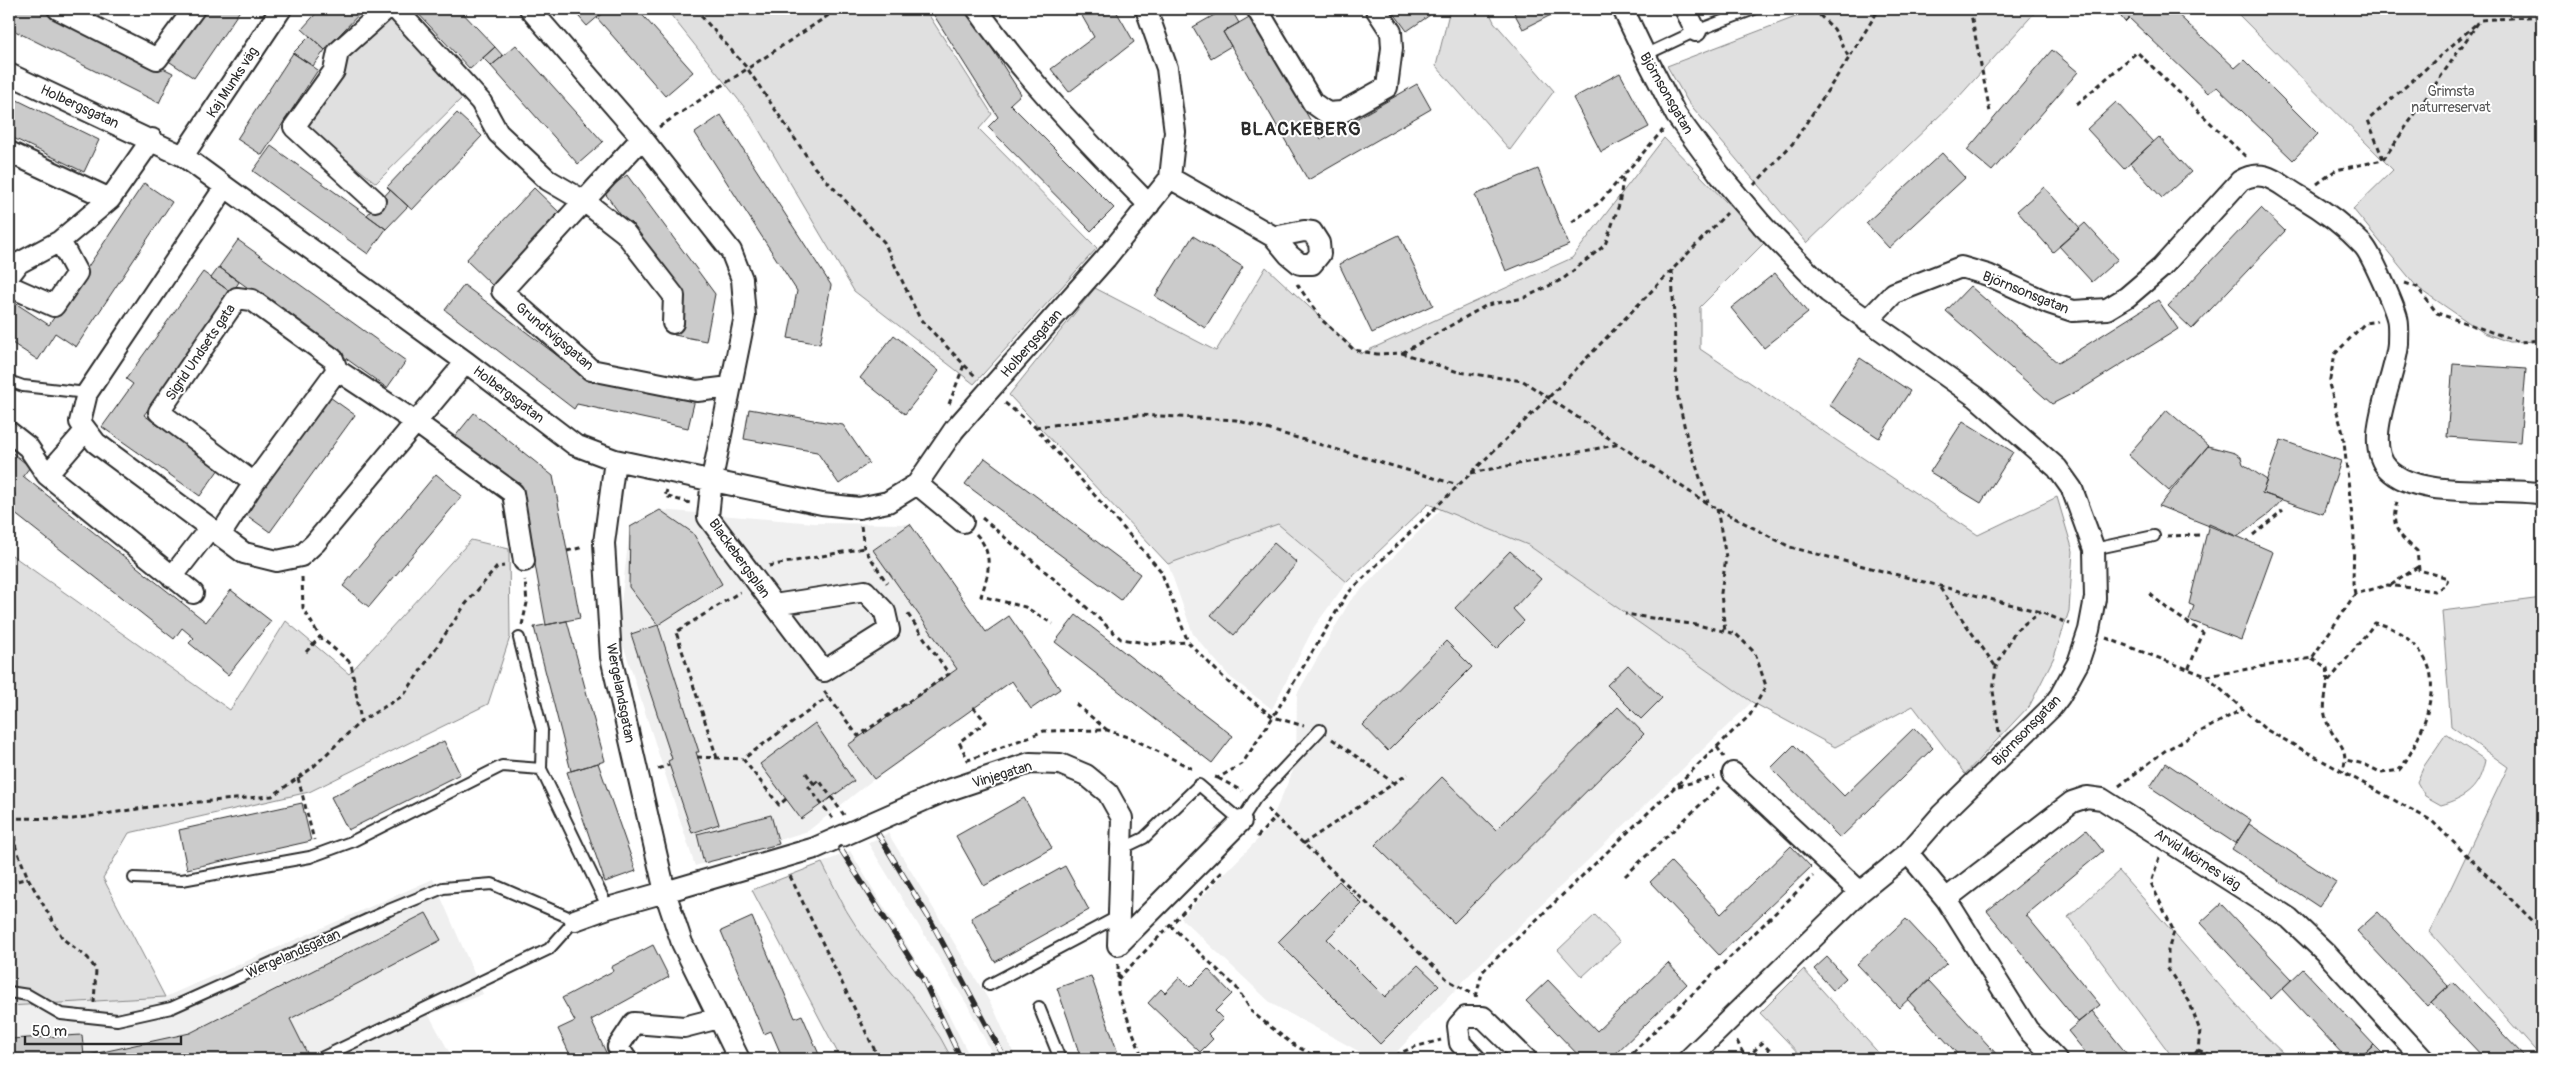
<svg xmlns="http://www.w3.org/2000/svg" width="2551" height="1068" font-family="Pangolin,sans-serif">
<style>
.built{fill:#efefef}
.green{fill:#e0e0e0;stroke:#868686}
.building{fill:#cbcbcb;stroke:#2b2b2b}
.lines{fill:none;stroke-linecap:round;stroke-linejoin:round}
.lane-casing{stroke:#2b2b2b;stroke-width:14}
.street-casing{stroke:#2b2b2b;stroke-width:24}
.path{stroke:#2b2b2b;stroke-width:3;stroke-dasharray:5 4;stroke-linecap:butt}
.lane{stroke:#fff;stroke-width:10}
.street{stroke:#fff;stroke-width:20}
.rail-casing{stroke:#2b2b2b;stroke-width:5.5}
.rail{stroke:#fff;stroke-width:4;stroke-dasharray:11;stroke-linecap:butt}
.street-bridge-casing{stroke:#2b2b2b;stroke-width:24;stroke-linecap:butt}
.street-bridge{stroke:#fff;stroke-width:20}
.labels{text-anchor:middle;stroke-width:4;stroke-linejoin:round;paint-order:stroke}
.street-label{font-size:14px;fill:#2b2b2b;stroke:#fff}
.park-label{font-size:14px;fill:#585858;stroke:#fff}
.district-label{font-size:19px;font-weight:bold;letter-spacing:1px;fill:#2b2b2b;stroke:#fff}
</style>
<rect width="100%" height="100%" fill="#fff"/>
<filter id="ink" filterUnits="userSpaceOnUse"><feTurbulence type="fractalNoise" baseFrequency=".02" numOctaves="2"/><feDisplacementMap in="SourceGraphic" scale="10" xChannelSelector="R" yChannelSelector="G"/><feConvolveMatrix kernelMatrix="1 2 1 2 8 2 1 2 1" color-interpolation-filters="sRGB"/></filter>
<g filter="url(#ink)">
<path class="built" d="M1104,486l174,38 69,58 -33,45 -42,82 -42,-32 -37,-43 -25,-70z
M1441,509l87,36 224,157 -279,269 -83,88h-17l-101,-55 -91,-86 86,-88 29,-66 1,-70 53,-93z
M660,510l154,13 96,1 75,107 24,-15 51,73 -29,20 -19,-28 -138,98 -66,52 -113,35 -77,-237 12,-102z
M888,833l106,176 22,50h-21l-27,-53 -100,-163z
M850,851l99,164 22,44h-19l-12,-22 -27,-40 -50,-60 -17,-27 -24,-47z
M433,879l50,115 -54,21 24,44h-444v-53l156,-9z"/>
<path class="green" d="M666,9h259l67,105 -13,15 118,119 -123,136 -120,-93 -105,-178z
M1450,9h38l6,13 60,69 -44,59 -74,-84z
M1804,9h234l-81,90 -150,144 -119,-141 -21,-36 131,-50z
M2233,9h309v332l-33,1 -25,-9 -67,-46 -64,-78 40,-39z
M387,19l7,1 72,74 -90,89 -71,-57 38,-52 3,-17z
M1664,138l101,104 -65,65v42l278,186 79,-38 16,54 -4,60 -15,46 -24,48 -65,69 -52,-68 -78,41 -83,-45 -224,-157 -100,-41 -81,78 -69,-58 -110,40 -159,-169 86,-107 121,63 50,-84 94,87 212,-96z
M471,540l38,9 1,88 -22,67 -179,88 -180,41 -26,45 62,119 -156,9v-453l221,157 56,-89 63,53z
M2542,598v460l-112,-126 78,-165 -57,-41 -9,-115z
M2446,734l39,26c-5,27 -18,38 -44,45l-16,-9 -8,-14 7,-16z
M822,863l24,47 17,27 50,60 27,40 12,22h-111l-89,-169z
M2119,871l140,159 30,29h-115l-106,-142z
M1595,915l25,27 -38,35 -24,-27z
M1804,969v1l80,89h-80l-44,-46z"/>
<path class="building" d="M9,9h35l129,64 -14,30 -150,-75z
M202,9h39l-47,69 -27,-18z
M320,9h44l-39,41 -23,-21z
M414,9h45l36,38 -25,22z
M572,9h35l-20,17z
M607,9h30l56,63 -28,24 -68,-78z
M930,9h37l54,85 -11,10 104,104 -23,23 -103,-104 10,-10z
M1078,9h37l19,33 -65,50 -18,-23 43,-32z
M1225,9h6l8,14 -16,9 8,14 -20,12 -18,-31z
M1391,9h35l4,6 -23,16z
M1512,9h51l-40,20z
M2115,9h57l63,59 9,-8 74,74 -25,26 -76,-73 -9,6 -79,-75 -4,4z
M1251,16l70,123 96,-55 14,25 -123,71 -85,-148z
M310,36l15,14 -12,16 -20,-13z
M516,45l87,97 -25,22 -87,-98z
M495,47l8,9 -12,10 -8,-8z
M2052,50l26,22 -86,99 -25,-21z
M293,53l25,17 -56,85 -25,-16z
M1620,73l29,54 -48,25 -28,-54z
M9,96l90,44 -15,32 -75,-36z
M2116,102l37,40 -29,27 -37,-40z
M457,113l25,23 -70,74 -25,-23z
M721,115l110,170 -11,59 -32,-6 9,-47 -102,-158z
M2159,137l32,35 -29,26 -32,-35z
M271,146l115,83 -18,25 -115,-83z
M1942,153l23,25 -76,70 -23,-25z
M1538,169l31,76 -63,26 -31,-76z
M627,175l88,119 -9,47 -32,-6 7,-37 -77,-106z
M144,183l28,19 -96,145 -21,-14 -17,27 -29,-19v-42l40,26z
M2044,187l36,41 -27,24 -36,-41z
M534,188l26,25 -68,72 -26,-25z
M390,190l18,16 -22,23 -19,-14z
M2261,208l24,23 -93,98 -24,-23z
M2085,223l33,36 -26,23 -33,-36z
M1399,235l34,70 -61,28 -33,-69z
M1193,236l50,31 -38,61 -50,-32z
M238,240l168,121 -19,27 -168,-121z
M219,267l20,15 -7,11 -21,-15z
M203,272l29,21 -88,122 75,54 -19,27 -98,-69 31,-43 -7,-5z
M1775,273l33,40 -44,35 -33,-40z
M464,285l119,90 112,24 -7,29 -111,-24 -3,5 -129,-99z
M1970,286l88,77 100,-63 20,29 -93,58 -33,17 -106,-93z
M894,335l45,36 -34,43 -45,-36z
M1860,358l50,33 -31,47 -50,-33z
M2453,364l73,5 -6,73 -73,-5z
M327,395l28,20 -85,117 -28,-20z
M749,409l94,16 26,38 -30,21 -22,-32 -73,-13z
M2167,410l41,36 -39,45 -41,-36z
M474,413l79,63 27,142 -34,7 -24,-132 -69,-54z
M1963,421l50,31 -32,51 -51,-31z
M2281,440l60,21 -18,53 -61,-21z
M2208,446l27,7 6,4 2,7 24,16 -5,13 20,7 -12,13 -33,24 -78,-31z
M9,450l21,17 -7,9 183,146 25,-32 40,31 -43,54 -39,-32 5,-5 -12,-10 -8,11 -165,-130v-7l6,-8 -6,-5z
M985,458l155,116 -19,26 -156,-116z
M436,474l26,22 -93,111 -26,-21z
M660,510l33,23 29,51 -64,41 -29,-38 1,-60z
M910,524l76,108 23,-16 51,73 -29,20 -19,-28 -138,98 -26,-34 109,-76 -84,-119z
M2209,524l64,28 -32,88 -52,-20 5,-14 -5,-2z
M1274,543l23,20 -63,72 -23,-20z
M1510,551l31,28 -28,30 11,12 -28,28 -41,-41z
M1076,615l157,121 -21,27 -157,-121z
M567,621l38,140 -34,10 -37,-144z
M658,625l41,127h-3l23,72 -27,9 -24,-72 4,-2 -41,-125z
M1446,641l26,26 -84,84 -25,-26z
M1628,665l34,33 -21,21 -34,-34z
M1618,707l26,27 -190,189 -79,-78 67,-68 54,53z
M815,723l39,58 -53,38 -41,-55z
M1914,728l19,20 -93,90 -69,-70 23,-23 50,51z
M444,741l16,33 -112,56 -17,-33z
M598,763l38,108 -31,11 -38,-110z
M2166,763l85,57 -15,24 -86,-57z
M1024,798l28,50 -68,38 -28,-50z
M302,803l9,38 -124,28 -8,-39z
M771,815l8,29 -75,19 -7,-29z
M2249,824l87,58 -17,25 -87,-58z
M2086,830l17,21 -77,64 74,90 -22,17 -91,-111z
M1791,846l20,21 -92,88 -69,-73 21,-20 50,52z
M1065,866l24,44 -94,52 -24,-44z
M1339,881l23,23 -35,35 58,58 33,-32 21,20 -59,59 -102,-102z
M2221,904l71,75 -21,20 -71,-76z
M2378,912l70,74 -21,20 -70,-75z
M426,913l15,27 -151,79 20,40h-301v-20l73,-4 2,21 106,-23z
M752,917l43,101 7,-3 19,44h-38l-12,-28 -7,3 -43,-103z
M1906,919l41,44 -48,45 -42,-44z
M653,945l16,32 -78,43 18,39h-37l-14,-30 17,-8 -13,-23 51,-27 -2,-4z
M1827,957l19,21 -13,12 -19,-21z
M1668,963l19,21 -77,75h-28l-56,-58 22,-21 49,51z
M1208,969l24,25 -17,17 8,8 -15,15 5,5 -13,13 -52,-49 13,-14 4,4 15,-16 10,10z
M2303,969l71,76 -16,14h-11l-65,-70z
M1091,976l29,83h-39l-13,-40 -11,-31z
M1929,981l72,78h-39l-54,-59z
M2453,982l71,74 -4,3h-35l-54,-57z
M2092,1011l39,48h-40l-5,-6 -18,-22z
M2374,1045l14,14h-30z"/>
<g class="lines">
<g class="lane-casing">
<path id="lane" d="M1645,55l51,-24 58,-22
M9,381l14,5 64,7
M2094,549l60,-13
M519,638l23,92 -1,39 67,139
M1121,849l23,-11 55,-53 42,36 14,-22 65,-69
M134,878l48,2 128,-23 41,-15 151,-76 39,3
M989,985l130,-69
M9,992l19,3 33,19 56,6 54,-12 218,-98 54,-22 49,-4 83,36 -26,29 -228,109
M1039,1007l21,52"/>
</g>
<g class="street-casing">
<path id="street" d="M58,9l99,50 37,-50
M396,9l85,93 17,31 50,47 36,21 -82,90 89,79 106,21 33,-4
M530,9l112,129 89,113 11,28 3,37 -33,163 -4,38 116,154 65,-41 -4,-18 -20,-21 -91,14
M977,9c50,71 111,133 172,196
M1257,9l56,94 14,10 15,-1 45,-25 5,-39 -1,-16 -15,-23
M1623,9l22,46 31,60 44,60
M1685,9l11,22
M9,74l174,82 283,206 109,83 40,15 207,44 37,4 29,-6 29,-18 46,38
M642,138l-58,63 41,32 49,63 -1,27
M9,152l101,47
M183,156l98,-147
M1170,178l104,59 15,18 11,9h12l8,-10 -1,-11 -7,-11 -8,-1 -30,6
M225,187l-138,206 -7,29 16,21 148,110 33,8 24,-5 14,-13 151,-181
M375,201l-81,-74 40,-56 4,-19 48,-43h8
M1763,226l65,66 148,105 81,71 15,21 22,60 1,49
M1106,258l64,-80 5,-46 -8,-64 -21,-59
M9,276l10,-13 41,-22 50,-42 42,-60
M9,286l45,20 23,-33 -17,-32
M1867,321l27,-28 67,-26 27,8 61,28 24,8 34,-2 20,-12 34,-29 79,-87c25,-15 39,4 61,16 22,13 44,29 62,48 8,8 31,61 34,73 2,7 1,18 1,26 -2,33 -37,98 -10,125 30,31 113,17 154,25
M337,370l80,53 96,70 11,68
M86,430l-39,45 146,118
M9,432l19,15 19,28
M615,460l-11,83 7,114 54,235 150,-44 125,-55 90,-30 30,1 26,11 22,18 14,25 -4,127 123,-124
M917,484l37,-54
M220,535l34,-52 83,-113 -4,-11 -81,-59 -15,-2 -78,114 95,71
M172,577l38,-49
M1733,773l127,119
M1908,853l38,46 82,131 28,29
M1946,899l126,-97 15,-5 15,2 187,119 38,36 96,105
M575,920l33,-12 57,-16 17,51 57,116
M626,1059l-8,-12 16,-24 50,4 35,-9
M1475,1059l-15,-16 -2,-17 8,-9h17l43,42
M1689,1059l171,-167 48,-39 33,-38 110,-107 9,-12 18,-33"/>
</g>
<path class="path" d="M695,9l52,59 67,99 70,75 36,77 56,58
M1813,9l21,20 15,29
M1970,9l20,103
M2077,104l60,-52 110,106
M659,127l179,-118
M2383,159l-15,-39 108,-96
M2317,184l19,-14 47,-10 97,-140 62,-4
M1754,185l39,-42 56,-85 30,-49
M1572,222l28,-20 63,-72
M1672,270l5,123 10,45 21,64
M2405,283l12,4 20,26 83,29 22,-2
M1297,284l25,36 32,30 23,4 25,-1 56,19 65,9 185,123 82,43 250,65 30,12
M1402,353l85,-48 37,-7 39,-19 42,-34 14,-40 5,-31
M1005,403l30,24 126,144 27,71 40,40 45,35 31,9
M949,404l15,-39
M1035,427l104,-12 97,5 222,65
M1471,473l149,-29
M667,490l-2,6 25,7
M1717,509l9,48 -5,36 4,39
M982,518l91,77 48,44 30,5 37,-2
M861,526l3,22 23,35
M976,534c18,19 13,40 5,62l44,11 28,17
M2253,535l30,-25
M2167,536l35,-1
M567,551l17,-4
M769,566l95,-18
M302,577l1,31 17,29 31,26 10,58
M2391,585l28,-19
M1940,588l56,79
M2150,594l19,16 34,23 -15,37
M2355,594l-2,-11 1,-48 -11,-102 -14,-49 6,-30 30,-31 12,-2
M522,625l5,-22 -2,-23
M2106,638l100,38 59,53 167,92 110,109
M306,652l14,-15
M2312,658l15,10c3,16 -5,33 -2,47 6,29 26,25 18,57
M2207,676l105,-18 43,-64 33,-9 47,6 11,-6 2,-7 -29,-8 -2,-19c-21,-18 -27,-25 -19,-53
M2329,681l46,-58c22,3 49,25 55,48 7,28 -13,78 -31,99l-17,3 -18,-9 -18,-4
M824,691l34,45 91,-62 -42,-61
M1076,704l31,26
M973,707l13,15 -27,20 9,18 76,-29 63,-1 26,9 62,31
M1999,732l-6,-41 3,-24 19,-36 25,-19
M1332,739l62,44
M1717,747l7,10
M697,757l46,2
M717,758l-41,-126 64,-40
M658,769l11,-4
M806,773l8,11 -5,3 24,32
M1215,777l3,1 24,-14 31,-47 74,-123 202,-197 178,-184
M298,778l16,62
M1218,778l24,13
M814,784l5,-4 25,35
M1678,786l37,-9
M2119,786l47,-36 77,-41
M786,799l-7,6 -36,-46 85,-62
M1267,809l181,171 28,16
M9,818l64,1 90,-14 109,-9 40,-28 49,-47 43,-26 61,-90 32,-38 7,-1
M11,818l5,30 12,30 35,61 25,19 8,12 -2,33
M1257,837l18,-19
M1303,844l105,-70
M2159,858l-8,25 23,49 -6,18v19l21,32 11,30 -2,19 -7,9
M790,876l89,183
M1625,876l94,-89
M9,883l19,-5
M1170,925l66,62 17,26 38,30 28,16
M1118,964v29l25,66
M1118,979l106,-109
M1476,997l6,-25 268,-257 16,-29 -11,-33 -19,-19 -39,-9 -72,-11
M1737,1041l9,18
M2198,1050l13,5 3,4
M1747,1058l15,-15 16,16
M1387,1059l27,-12 27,-7
M1626,1059l187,-183"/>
<use href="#lane" class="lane"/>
<use href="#street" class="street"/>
<g class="rail-casing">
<path id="rail" d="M878,834l54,89 73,136
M840,848l83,131 38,80"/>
</g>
<use href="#rail" class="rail"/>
<g class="street-bridge-casing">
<path id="street-bridge" d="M1720,175l43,51
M954,430l152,-172
M2078,663l11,-33 6,-32"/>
</g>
<use href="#street-bridge" class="street-bridge"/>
</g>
</g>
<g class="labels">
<g class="street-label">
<text transform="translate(232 82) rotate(-57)" y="5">Kaj Munks väg</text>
<text transform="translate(1667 93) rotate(60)" y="5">Björnsonsgatan</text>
<text transform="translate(80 106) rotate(25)" y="5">Holbergsgatan</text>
<text transform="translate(2026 292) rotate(22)" y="5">Björnsonsgatan</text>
<text transform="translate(555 336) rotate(40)" y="5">Grundtvigsgatan</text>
<text transform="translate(1031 343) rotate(-49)" y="5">Holbergsgatan</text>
<text transform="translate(200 352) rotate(-56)" y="5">Sigrid Undsets gata</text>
<text transform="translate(509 394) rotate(37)" y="5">Holbergsgatan</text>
<text transform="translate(740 558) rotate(54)" y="5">Blackebergsplan</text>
<text transform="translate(621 693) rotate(79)" y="5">Wergelandsgatan</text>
<text transform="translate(2026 730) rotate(-46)" y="5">Björnsonsgatan</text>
<text transform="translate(1002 774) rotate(-17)" y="5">Vinjegatan</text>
<text transform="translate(2198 859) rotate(33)" y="5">Arvid Mörnes väg</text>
<text transform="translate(293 953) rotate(-24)" y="5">Wergelandsgatan</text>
</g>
<g class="park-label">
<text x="2451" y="96">Grimsta<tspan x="2451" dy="16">naturreservat</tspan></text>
</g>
<g class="district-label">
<text x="1301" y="135">BLACKEBERG</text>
</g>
</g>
<rect width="2551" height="1068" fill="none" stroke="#fff" stroke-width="30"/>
<rect x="15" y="15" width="2521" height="1038" fill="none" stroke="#2b2b2b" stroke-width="2" filter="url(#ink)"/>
<path d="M25 1036v8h156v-8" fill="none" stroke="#2b2b2b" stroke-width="2.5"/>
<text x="32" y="1036" font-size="15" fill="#2b2b2b" stroke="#ffffff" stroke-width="4" paint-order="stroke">50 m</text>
</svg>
